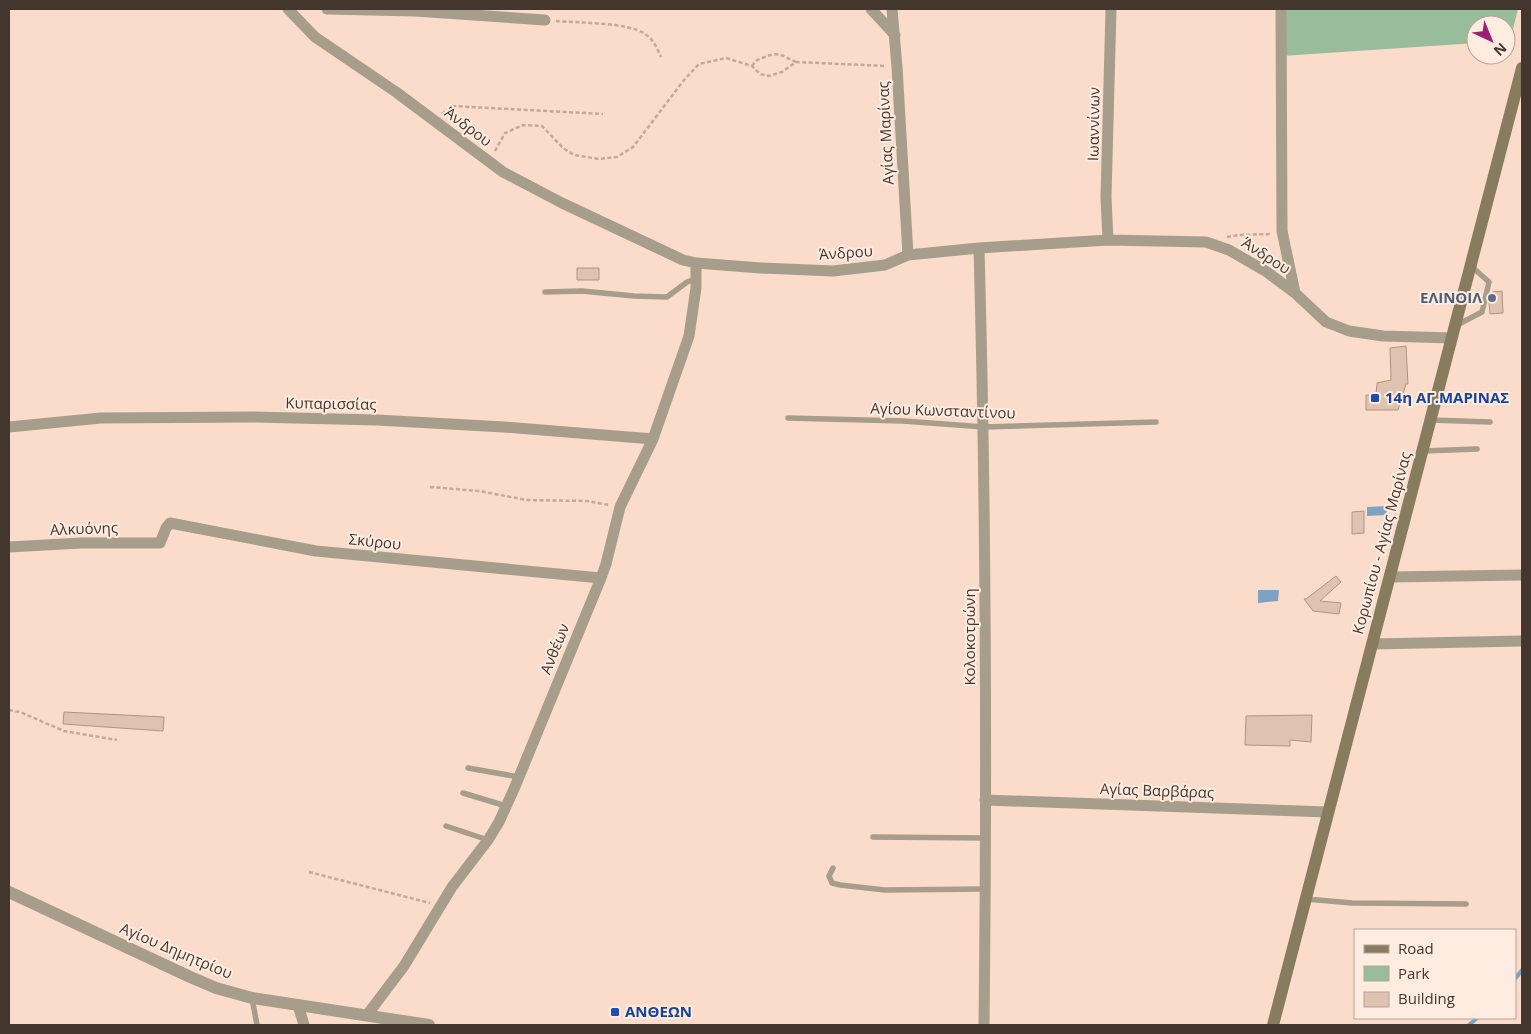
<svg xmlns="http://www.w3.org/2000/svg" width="1531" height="1034" font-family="'Open Sans',sans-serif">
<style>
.green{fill:#99bc9b}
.water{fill:#7da2c4}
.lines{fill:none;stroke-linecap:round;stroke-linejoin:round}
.stream{stroke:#7da2c4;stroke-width:4}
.building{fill:#e0c2b0;stroke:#b09483}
.path{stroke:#c2a99a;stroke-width:2.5;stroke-dasharray:4 2.5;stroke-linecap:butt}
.service{stroke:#a69d8a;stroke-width:5.5}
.minor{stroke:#a69d8a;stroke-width:11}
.tertiary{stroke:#a69d8a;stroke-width:12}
.secondary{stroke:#887c5f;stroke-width:12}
.service-dot{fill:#5c6f8a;stroke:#ffece1;stroke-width:2}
.transit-dot{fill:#1a4fb4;stroke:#ffece1;stroke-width:2}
.labels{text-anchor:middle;stroke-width:4;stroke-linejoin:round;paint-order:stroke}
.street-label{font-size:15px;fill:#42362f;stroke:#ffece1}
.service-label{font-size:15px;font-weight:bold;fill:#4e5e75;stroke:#ffece1;text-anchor:end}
.transit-label{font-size:15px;font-weight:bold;fill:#164399;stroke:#ffece1;text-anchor:start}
</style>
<rect width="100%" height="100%" fill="#fbdcca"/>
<path class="green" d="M1282,9h236l-8,32 -4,1v-17h-30v18l-194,13z"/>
<path class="water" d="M1386,506l1,9 -20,1v-9z
M1258,590h21l-1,11 -20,2z"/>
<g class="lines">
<path class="stream" d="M1515,979l7,-9
M1469,1025l8,-7"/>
</g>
<path class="building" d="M577,268h22v12h-22z
M1502,291l1,22 -13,1 -1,-11 3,-11z
M1406,346l2,38h-2l-8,26h-32v-15h10l1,-12 14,-3 -1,-32z
M1364,511v22l-12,1v-22z
M1336,576l5,6 -21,19 21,2 -2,11 -26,-3 -9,-12h2z
M64,712l100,5 -1,14 -100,-7z
M1312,715l-1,27 -21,-2v6l-45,-1 1,-29z"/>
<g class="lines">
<path class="path" d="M556,21c22,2 72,1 89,13 8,5 12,14 16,23
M752,66c4,-6 6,-7 13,-9 14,-6 17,-1 31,5
M442,114l10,-8 151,8
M495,151l10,-18 18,-8 19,1 21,22 11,7 25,4 18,-2 16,-10 51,-67 15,-16 27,-6 26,8 8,8 9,2 13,-4 14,-10 90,4
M1227,237l12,-2 32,-1
M430,487l49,4 48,9 60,1 22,4
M9,710l11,2 44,19 53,9
M309,872l121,31"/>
<path class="service" d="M545,292l37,-1 52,5 33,1 20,-15 8,-3
M1457,325l25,-13 7,-30 -18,-16
M788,418l115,3 81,6 172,-5
M1431,420l59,2
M1423,451l54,-2
M468,768l51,9
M463,793l43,13
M446,826l42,14
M873,837l112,1
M833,868l-4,8 3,7 8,2 45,5 100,-1
M1306,899l46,4 114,1
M252,998l5,27"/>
<path class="minor" d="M288,9l27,28 81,55 107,80 59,31 121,57 13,3 65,5 72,3 52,-6 23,-10 71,-7 129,-8 98,2 23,8 38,22 28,21 31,29 23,9 34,5 69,2
M327,9l88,2 130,9
M871,9l24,26
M892,9l5,58 11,188
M1281,9l1,222 13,62
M1108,240l-2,-43 5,-188
M979,248c7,259 8,518 5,777
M9,427l92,-9 151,-1 125,3 127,7 149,12
M9,547l72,-4h79l6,-15 4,-5 146,28 285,27
M1390,577l132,-2
M1372,644l150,-3
M985,800l343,12
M298,1005l6,20
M367,1015l37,-49 48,-79 36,-47 11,-18 15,-33 87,-211 5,-14 14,-57 33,-68 36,-103 7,-48v-25"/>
<path class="tertiary" d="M9,892l179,84 28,12 36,10 177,27"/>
<path class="secondary" d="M1273,1025l249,-957"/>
</g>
<circle class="service-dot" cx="1492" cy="298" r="5"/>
<g class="transit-dot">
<rect x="1370" y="393" width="10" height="10" rx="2.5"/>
<rect x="610" y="1007" width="10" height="10" rx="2.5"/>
</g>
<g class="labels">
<g class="street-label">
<text transform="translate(1094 124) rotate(-89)" y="5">Ιωαννίνων</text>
<text transform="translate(468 127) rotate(37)" y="5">Άνδρου</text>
<text transform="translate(886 133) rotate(-93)" y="5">Αγίας Μαρίνας</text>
<text transform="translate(846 253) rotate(-4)" y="5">Άνδρου</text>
<text transform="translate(1266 256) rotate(33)" y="5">Άνδρου</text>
<text transform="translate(331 404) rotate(1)" y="5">Κυπαρισσίας</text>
<text transform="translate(943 411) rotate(2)" y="5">Αγίου Κωνσταντίνου</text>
<text transform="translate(84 529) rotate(-2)" y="5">Αλκυόνης</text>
<text transform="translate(375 542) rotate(6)" y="5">Σκύρου</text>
<text transform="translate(1382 543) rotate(-75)" y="5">Κορωπίου - Αγίας Μαρίνας</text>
<text transform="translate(970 637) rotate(-90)" y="5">Κολοκοτρώνη</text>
<text transform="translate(555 649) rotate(-68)" y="5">Ανθέων</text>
<text transform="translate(1157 791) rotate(2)" y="5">Αγίας Βαρβάρας</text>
<text transform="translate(176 951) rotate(23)" y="5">Αγίου Δημητρίου</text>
</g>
<g class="service-label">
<text x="1482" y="303">ΕΛΙΝΟΙΛ</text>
</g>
<g class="transit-label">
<text x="1385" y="403">14η ΑΓ.ΜΑΡΙΝΑΣ</text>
<text x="625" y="1017">ΑΝΘΕΩΝ</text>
</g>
</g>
<rect width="1531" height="1034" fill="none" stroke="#42362f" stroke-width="20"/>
<rect x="1354" y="929" width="162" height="90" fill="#ffece1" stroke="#b3a39a"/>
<rect x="1364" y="945" width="25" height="8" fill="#887c5f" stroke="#b3a39a"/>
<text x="1398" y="954" font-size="15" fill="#42362f">Road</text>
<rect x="1364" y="966" width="25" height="15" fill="#99bc9b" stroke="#b3a39a"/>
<text x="1398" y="979" font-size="15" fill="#42362f">Park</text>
<rect x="1364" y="992" width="25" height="15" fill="#e0c2b0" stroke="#b3a39a"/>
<text x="1398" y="1004" font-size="15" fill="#42362f">Building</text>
<g transform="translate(1491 40) rotate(136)"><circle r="24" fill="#ffece1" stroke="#b3a39a"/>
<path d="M0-4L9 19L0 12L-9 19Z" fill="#9c1f75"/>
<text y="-8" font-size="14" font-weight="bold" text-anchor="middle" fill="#42362f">N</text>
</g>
</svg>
